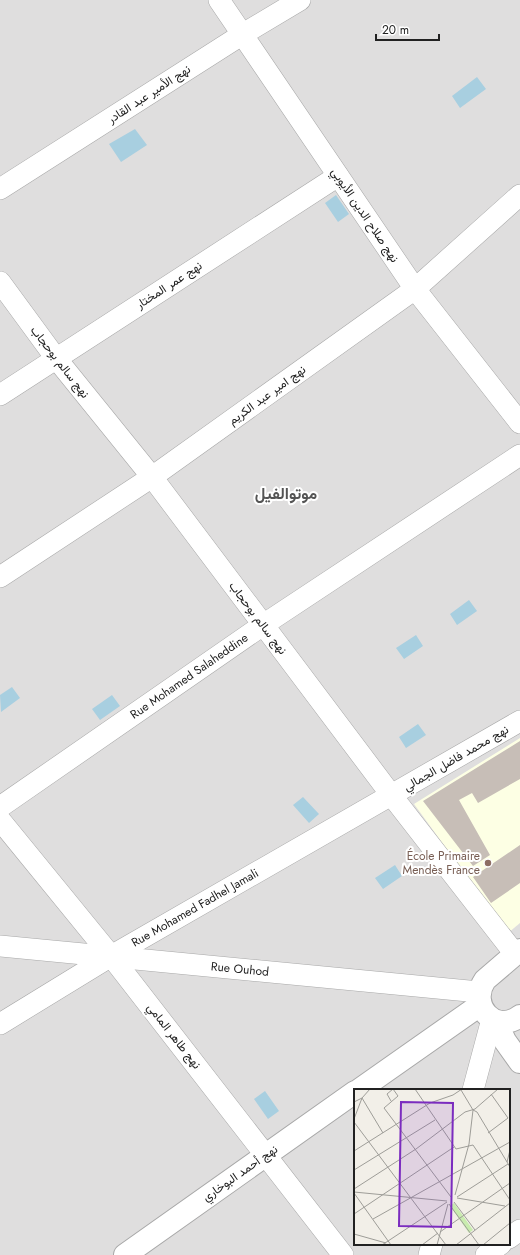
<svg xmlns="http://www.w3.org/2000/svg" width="520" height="1255" font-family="Jost,Vazirmatn,sans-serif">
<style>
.residential{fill:#dfdede;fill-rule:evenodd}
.education{fill:#fdffe4}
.water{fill:#a8cfe0}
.building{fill:#c7beb7}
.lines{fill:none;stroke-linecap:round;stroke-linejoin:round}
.minor-casing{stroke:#a8a8a8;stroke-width:22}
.tertiary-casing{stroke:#a8a8a8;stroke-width:24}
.minor{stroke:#fff;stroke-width:21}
.tertiary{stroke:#fff;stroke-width:22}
.education-dot{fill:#8d6e63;stroke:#fff;stroke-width:1.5}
.labels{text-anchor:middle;stroke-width:4;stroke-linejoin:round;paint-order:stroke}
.street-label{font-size:12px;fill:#212121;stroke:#fff}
.education-label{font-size:12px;fill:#785e54;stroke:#fff;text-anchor:end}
.district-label{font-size:16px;font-weight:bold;fill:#545454;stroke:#fff}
.inset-road{fill:none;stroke:#9e9d98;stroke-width:1}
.view{fill:#7b2cbf;fill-opacity:0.15;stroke:#7b2cbf;stroke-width:2}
.inset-edge{fill:none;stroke:#212121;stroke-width:2}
</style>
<rect width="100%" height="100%" fill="#f2efe8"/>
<path class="residential" d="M0,0h520v1255h-520zM355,1090h154v154h-154z"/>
<path class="education" d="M520,738v185l-12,10 -94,-129z"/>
<path class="water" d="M477,77l9,12 -26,19 -8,-12z
M135,129l12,16 -26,17 -12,-18z
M336,195l13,19 -11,8 -13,-19z
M469,600l8,11 -20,14 -7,-11z
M416,635l7,11 -19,13 -8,-11z
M12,687l8,11 -19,14 -1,-17z
M112,695l8,11 -20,14 -8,-11z
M418,724l8,11 -20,13 -7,-11z
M303,797l16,17 -10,9 -16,-18z
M395,865l7,11 -19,13 -8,-11z
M265,1091l14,20 -11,8 -14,-20z"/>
<path class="building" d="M520,741v38l-42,24 -6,-10 -13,7 31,55 -17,11 -50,-65z
M520,845v38l-29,20 -18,-26z"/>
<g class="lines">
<g class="minor-casing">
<g id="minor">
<path d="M219,0l196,289 105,134"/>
<path d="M0,189l243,-155 57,-34"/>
<path d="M0,282l55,75 97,120 240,319 123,158"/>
<path d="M0,395l338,-219"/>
<path d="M0,577l152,-100 263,-188 105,-94"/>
<path id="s1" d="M0,807l263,-182 257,-170"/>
<path d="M0,820l111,136 232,299"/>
<path id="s2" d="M0,946l479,46"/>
<path id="s3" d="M0,1024l111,-68 409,-235"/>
<path d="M473,1090l19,-71"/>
<path d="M509,1238l11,-8"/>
<path d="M429,1255l3,-11"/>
<path d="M486,1255l15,-11"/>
</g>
</g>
<g class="tertiary-casing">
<path id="tertiary" d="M520,950l-35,30c-17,25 10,55 35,36
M496,1021l9,20 15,21
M359,1090l121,-85
M125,1255l230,-163"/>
</g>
<use href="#minor" class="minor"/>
<use href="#tertiary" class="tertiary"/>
</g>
<circle class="education-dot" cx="488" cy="863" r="4"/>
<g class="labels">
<g class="street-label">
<text transform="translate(149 94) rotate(-33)" y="4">نهج الأمير عبد القادر</text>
<text transform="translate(365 215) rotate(56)" y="4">نهج صلاح الدين الأيوبي</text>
<text transform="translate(169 285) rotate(-33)" y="4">نهج عمر المختار</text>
<text transform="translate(60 362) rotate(52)" y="4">نهج سالم بوحجاب</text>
<text transform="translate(267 395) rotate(-36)" y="4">نهج امير عبد الكريم</text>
<text transform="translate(258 618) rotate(53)" y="4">نهج سالم بوحجاب</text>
<text dy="4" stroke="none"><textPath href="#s1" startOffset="230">Rue Mohamed Salaheddine</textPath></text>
<text transform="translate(456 758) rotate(-30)" y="4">نهج محمد فاضل الجمالي</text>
<text dy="4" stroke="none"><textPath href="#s3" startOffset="227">Rue Mohamed Fadhel Jamali</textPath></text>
<text dy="4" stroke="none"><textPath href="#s2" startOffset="241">Rue Ouhod</textPath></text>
<text transform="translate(174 1036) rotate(52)" y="4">نهج طاهر المامي</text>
<text transform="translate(240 1173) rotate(-35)" y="4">نهج أحمد البوخاري</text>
</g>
<g class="education-label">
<text x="480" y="860">École Primaire<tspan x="480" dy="14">Mendès France</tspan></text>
</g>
<g class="district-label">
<text x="286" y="499">موتوالفيل</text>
</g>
</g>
<g transform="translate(354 1089)">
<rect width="156" height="156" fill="#f2efe8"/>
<path d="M100,114l19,27 -4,3 -19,-27z" fill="#c8ecae"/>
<path class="inset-road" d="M39,0l5,7 -14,12 67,89M61,0l41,60 17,-4 37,55M37,12l-4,-7 6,-5M0,13l8,-4 21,35M119,21l4,2 33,55M0,30l8,-21 8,-9M0,33l92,123M134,44l20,-15 -17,-24M0,62l76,-48 23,-8 9,-6M153,73l3,-12M0,81l81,-50M0,100l62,-40 49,-37 10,-3 23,-20M0,103l93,9M0,104l37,52M101,106l14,-51 4,-34 -12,-20M103,108l51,-33M103,109l48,8M100,113l21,28M95,115l30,41M0,125l100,-67M19,130l137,-77M86,143l70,-49M0,145l32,9M28,156l65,-43M68,156l16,-12M83,156l11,-41M102,156l54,-42M129,156l27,-22"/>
<path class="view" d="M47,13l52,1 -2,124 -52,-1z"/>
<rect width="156" height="156" class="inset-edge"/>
</g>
<path d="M376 34v6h63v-6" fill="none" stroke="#212121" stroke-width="2"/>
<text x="382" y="34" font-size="12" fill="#212121" stroke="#ffffff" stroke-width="3" paint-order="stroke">20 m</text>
</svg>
